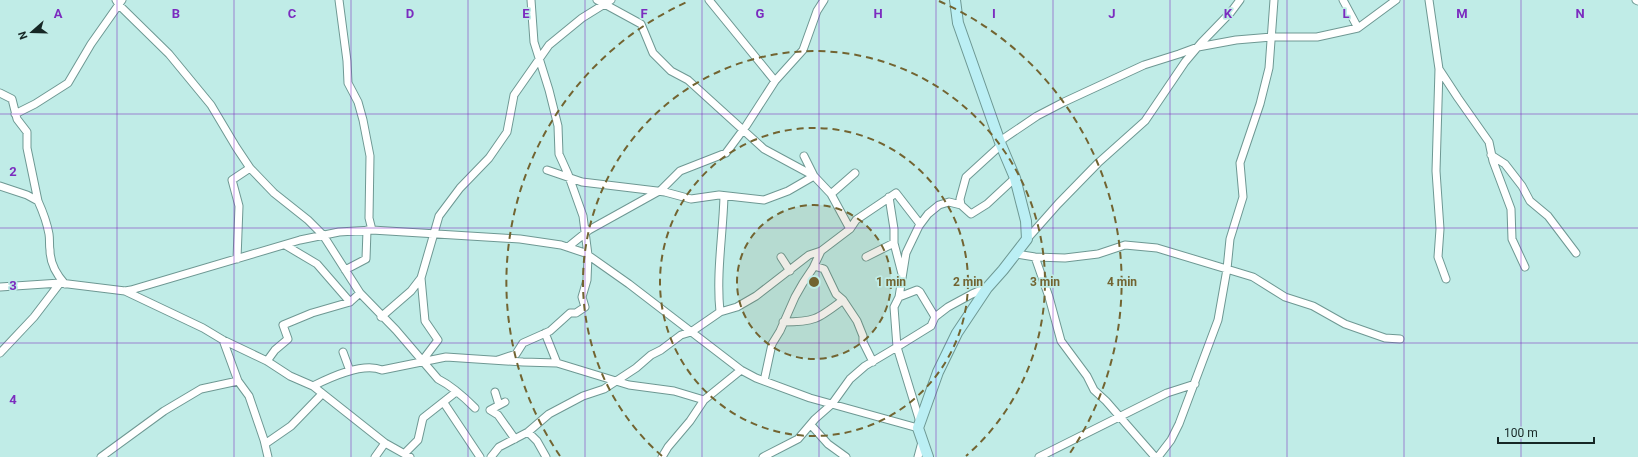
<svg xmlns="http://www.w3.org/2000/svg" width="1638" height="457" font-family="Roboto,sans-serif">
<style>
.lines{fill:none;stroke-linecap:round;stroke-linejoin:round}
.street-casing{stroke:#6e9893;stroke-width:9}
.secondary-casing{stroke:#6e9893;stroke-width:12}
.street{stroke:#fff;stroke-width:7}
.secondary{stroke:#bbeff4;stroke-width:10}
.grid{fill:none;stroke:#7b2cbf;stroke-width:1;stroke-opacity:0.55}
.ring{fill:none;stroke:#726431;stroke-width:2;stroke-dasharray:7 5}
.grid-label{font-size:13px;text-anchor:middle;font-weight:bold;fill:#7b2cbf;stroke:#c0ece7;stroke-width:3.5;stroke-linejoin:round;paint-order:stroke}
.centre{fill:#726431;stroke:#c0ece7;stroke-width:2}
.ring-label{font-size:12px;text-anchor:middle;font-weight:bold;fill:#726431;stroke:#c0ece7;stroke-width:3.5;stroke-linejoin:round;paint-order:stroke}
</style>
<rect width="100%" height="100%" fill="#c0ece7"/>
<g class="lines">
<g class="street-casing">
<path id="street" d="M116,0l3,5 50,49 42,51 25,42 14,21 24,25 34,27 15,15 37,58 36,37 42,49c14,7 26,18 37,29
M339,0l8,61 1,22 10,19 5,18 7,36 -1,62 3,12
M597,0l44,24 12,29 18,18 17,9 76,69 50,27
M709,0l66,81
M1343,0l15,28
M1429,0l10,69 19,29 31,44 4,19 18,48 1,30 13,28
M1636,0l2,1
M1439,69l-3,102 4,58 -2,28 8,22
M0,93l12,6 5,20 10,13v16l11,53
M15,114l20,-10 33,-21 23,-39 31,-44
M1000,141l37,-25 27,-14 80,-37 35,-11 19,-7 38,-7 36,-3h45l41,-9 38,-28
M1491,155l14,9 17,22 8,15 18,15 28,37
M804,156l10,20 17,18 19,35
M547,170l35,12 83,10 26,7 28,-4 45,5 24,-9 26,-15
M0,186l27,9 11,6c5,11 9,22 11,33 1,6 0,11 1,16 0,14 6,24 15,34
M831,194l24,-21
M889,197l5,32v14l8,31
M961,205l-1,-6 6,-22 35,-32
M1027,239l31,-35 40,-41 47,-42 40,-59 16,-19 30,-31 9,-12
M285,245l32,19 33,38
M568,247l21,-17 72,-40 19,-19 46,-18 20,-27 29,-45 28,-31 14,-39 7,-11
M1016,254l19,3 30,1 33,-4 27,-9 32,3 96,29 32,20 28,9 32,18 40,14 15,1
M781,257l9,14
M866,257l28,-14
M1035,257l14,40 12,44 26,35 7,14 12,11 49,56
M237,259l2,-53 -7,-26 18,-12
M814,266l10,3 12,25 7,6
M345,270l21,-11 1,-29
M421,278l4,43 13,19 -16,21
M0,287l60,-4 65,8 6,-1 169,-50 39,-8 33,-2 148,9 41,6 24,8 44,31 112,86 15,8 54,20 108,30
M125,291l78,37 20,12 44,21 23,15 23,10 72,57 25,14
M899,297l18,-7 3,2 15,25
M720,312c-4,-39 3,-78 4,-116
M381,317l30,-26 10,-13 18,-62 21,-28 29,-30 18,-26 7,-37 35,-50 33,-27 29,-18
M783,322c32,0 35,-3 60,-22l14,21 6,15v6l10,20
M545,333l12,30
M223,340l15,41 11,15 15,44 4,17
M343,352l7,19
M0,353l34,-36 26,-34
M498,360l18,-6 7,-11 27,-12 20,-18h6l9,-6 -3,-10 5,-17 1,-25 -5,-39 -15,-42 -9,-20 -1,-28 -9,-36 -15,-48 -3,-42
M267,361l8,-11 13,-11 -5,-14 29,-12 38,-11 10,-9
M764,381l8,-37 8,-13 15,-34 8,-14 10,-15 8,-17 29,-22 6,-9 40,-27 24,31
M313,386c18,-9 50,-24 69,-16l64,-13 77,5 34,1 72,22 45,6 30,9
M495,392l4,13
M505,402l-15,8 8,5 17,24
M444,403l36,54
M920,422l-23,-75 34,-21 4,-9 13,-10 24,-13 14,-6
M811,425l17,19 18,13
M528,432l9,9 9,16
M265,444l26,-18 31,-32
M405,453l13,-13 5,-22 33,-26
M101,457l63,-46 37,-22 37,-8
M375,457l10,-14
M491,457l8,-10 29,-15 21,-18 34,-18 21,-7 32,-21 15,-13 10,-5 20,-15 10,-3 29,-20 17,-5 19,-11 53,-41 12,-4
M662,457l6,-10 22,-26 14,-21 37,-30
M763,457l35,-18 17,-20 17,-15 18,-25 15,-13 32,-19 -3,-40 5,-10 7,-44 13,-27 9,-12 11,-9 10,-3 12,3 10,9 16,-10 28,-26
M918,457l4,-15
M1039,457l128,-64 28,-9
M1158,457l13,-17 8,-16 39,-104 9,-51 3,-30 13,-42 -3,-34 20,-59 9,-36 5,-68"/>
</g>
<g class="secondary-casing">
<path id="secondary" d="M928,457l-10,-29 20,-56 19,-39 30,-45 16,-18 24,-31 -1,-18 -11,-43 -14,-33 -43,-122 -3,-23"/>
</g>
<use href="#street" class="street"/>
<use href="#secondary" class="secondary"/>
</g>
<path class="grid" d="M117,0v457M234,0v457M351,0v457M468,0v457M585,0v457M702,0v457M819,0v457M936,0v457M1053,0v457M1170,0v457M1287,0v457M1404,0v457M1521,0v457M0,114h1638M0,228h1638M0,343h1638"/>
<circle cx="814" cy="282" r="77" fill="#726431" fill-opacity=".12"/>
<g class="ring">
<circle cx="814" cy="282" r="77"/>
<circle cx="814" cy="282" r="154"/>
<path d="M662 456A231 231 0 1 1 966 456"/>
<path d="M560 456A308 308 0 0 1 689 1M939 1A308 308 0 0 1 1068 456"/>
</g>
<g class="grid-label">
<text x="58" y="18">A</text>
<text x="176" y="18">B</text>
<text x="292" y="18">C</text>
<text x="410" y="18">D</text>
<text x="526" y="18">E</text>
<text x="644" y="18">F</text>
<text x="760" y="18">G</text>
<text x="878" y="18">H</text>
<text x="994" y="18">I</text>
<text x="1112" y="18">J</text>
<text x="1228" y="18">K</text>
<text x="1346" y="18">L</text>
<text x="1462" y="18">M</text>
<text x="1580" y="18">N</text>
<text x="13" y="176">2</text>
<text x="13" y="290">3</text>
<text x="13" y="404">4</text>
</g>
<circle cx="814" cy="282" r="6" class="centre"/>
<g class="ring-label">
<text x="891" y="286">1 min</text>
<text x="968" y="286">2 min</text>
<text x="1045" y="286">3 min</text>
<text x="1122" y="286">4 min</text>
</g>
<g transform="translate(32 32) rotate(250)" stroke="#c0ece7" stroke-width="3" paint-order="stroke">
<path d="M0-3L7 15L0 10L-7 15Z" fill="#162725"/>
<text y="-6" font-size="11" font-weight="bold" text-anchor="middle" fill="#162725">N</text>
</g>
<path d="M1498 437v6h96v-6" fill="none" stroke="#162725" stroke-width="2"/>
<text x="1504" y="437" font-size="12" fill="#162725" stroke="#c0ece7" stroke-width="3" paint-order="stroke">100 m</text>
</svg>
